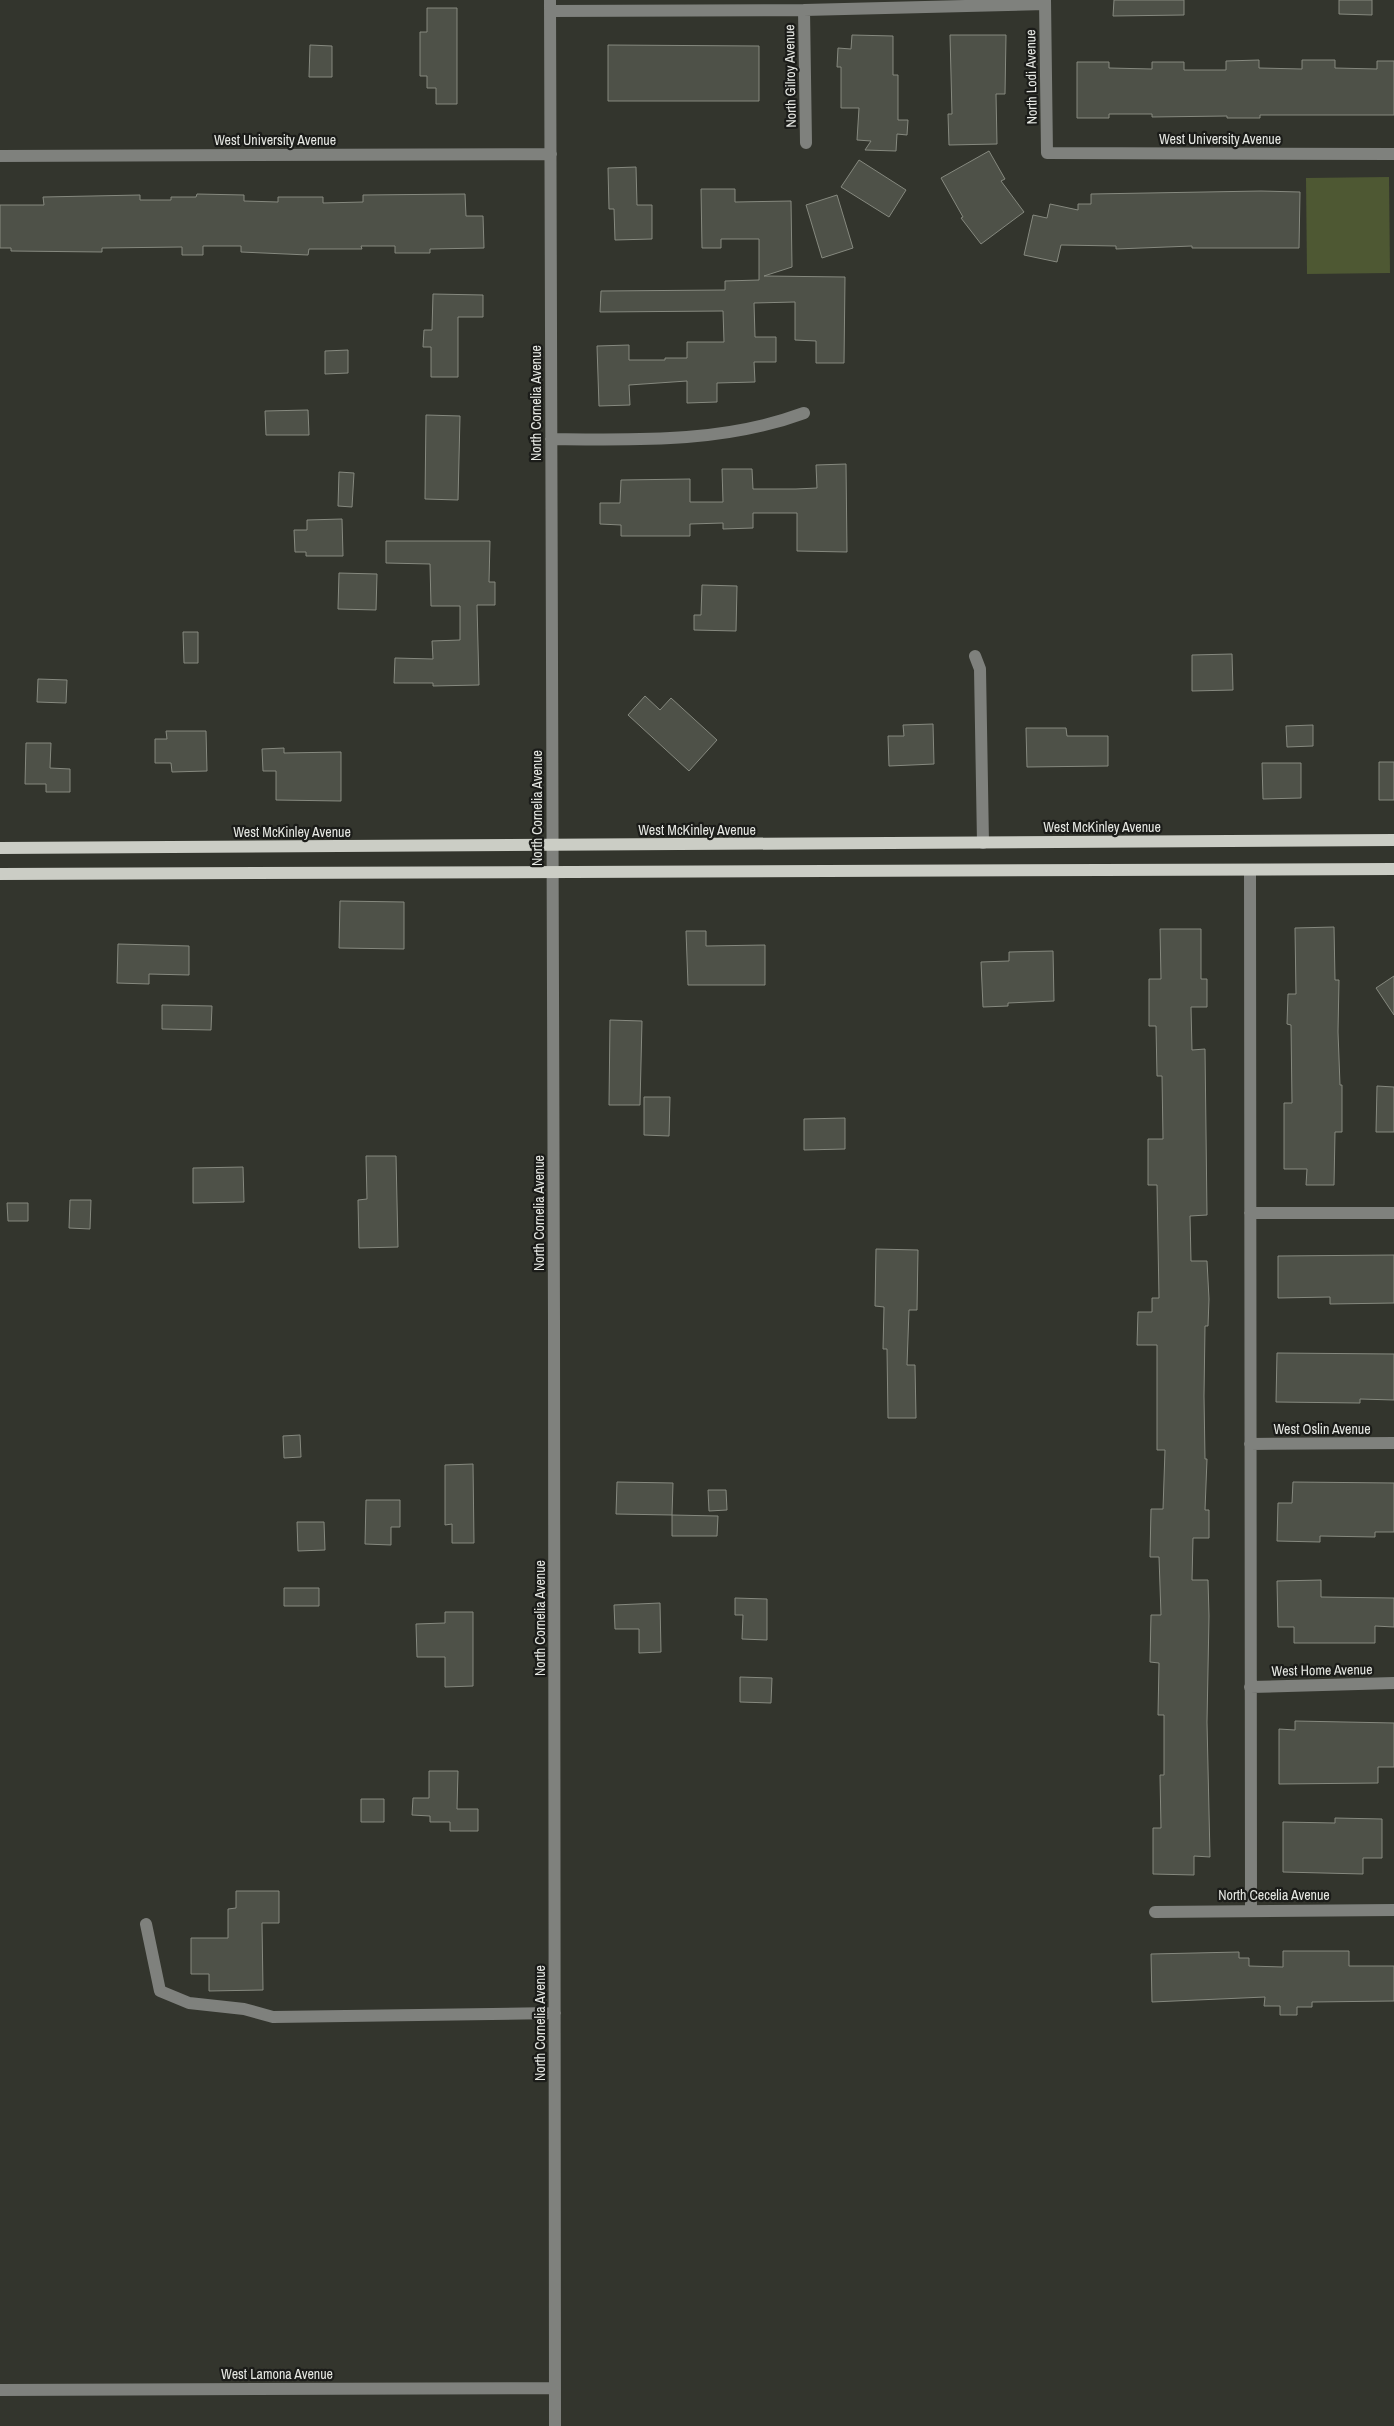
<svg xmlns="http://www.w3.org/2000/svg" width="1394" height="2426" font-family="'Archivo Narrow',sans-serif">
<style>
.green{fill:#4e5833}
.building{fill:#4e5148;stroke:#86897f}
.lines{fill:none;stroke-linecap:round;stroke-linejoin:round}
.minor{stroke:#7f817d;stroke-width:12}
.major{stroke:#cbcdc5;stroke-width:12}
.labels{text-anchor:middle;stroke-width:4.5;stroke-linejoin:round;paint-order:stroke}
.street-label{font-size:14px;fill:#e5e7e2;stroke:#1b1c19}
</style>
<rect width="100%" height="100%" fill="#33352d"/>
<path class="green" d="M1389,177l1,96 -83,1 -1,-96z"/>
<path class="building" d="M1114,0h70v15l-71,1z
M1339,0h33v15l-33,-1z
M427,8h30v96h-21v-16h-9v-12h-7v-44h7z
M852,35l41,1v39h5v45h10l-1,15 -10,-1 -1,17 -31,-1 6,-9 -14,-1 2,-32h-18v-41h-4l1,-19 13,1z
M950,35h56l-1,59h-9l1,50 -48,1 -1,-31h4z
M310,45l22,1v31h-23z
M608,45l151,1v55h-151z
M1259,60v8l43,1v-9h33v8l42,1v-8h17v54h-134v3h-33v-2l-75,1v-3h-43v4h-32v-56h32v6l43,1v-7h32v8h42v-9z
M989,151l16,28 -4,2 23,31 -43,32 -20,-26 2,-1 -22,-39z
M859,160l47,30 -17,27 -48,-30z
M636,167l1,38h15v34l-37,1 -1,-31h-5l-1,-41z
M701,189h34v13l56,-1 1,66 -28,9 81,1 -1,86h-28v-22l-21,-1v-38l-41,1 1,34h21v25h-22l1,20 -38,1v19l-30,1v-22l-58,4 1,20 -31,1 -2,-60 32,-1v15h36v-2h22v-16h37l-1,-31 -123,1 1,-21 124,-1v-9l34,-1v-41h-38v9h-19z
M1261,191l39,1 -1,56h-107v-2l-76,3v-3l-55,-1 -4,17 -33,-7 9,-40 14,3 3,-14 28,6v-6h13v-10z
M197,194l47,1v6l34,1v-5h45v6l40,-1v-7l102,-1 1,22h17l1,32 -54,1v4h-35v-7h-34l1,3h-53l-1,6 -67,-3v-6h-38v9h-21v-8l-80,1v4l-91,-1v-3h-11v-43h44l-1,-8 97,-2v5h31v-3h25z
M837,195l16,53 -31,10 -16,-53z
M433,294l50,1v22h-25v60h-27v-30h-8l1,-17h8z
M348,350v23l-23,1v-23z
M308,410l1,25h-43l-1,-24z
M426,415l34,1 -2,84 -33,-1z
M846,464l1,88 -50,-1v-38h-44v15l-30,1v-6l-33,1v12h-69v-11l-21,-1v-21h20l1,-23 69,-1v23h33l-1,-33h30l1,20h43l21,-1 -1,-23z
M339,472l15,1 -2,34 -14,-1z
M342,519l1,37h-37v-4h-11l-1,-22h13v-10z
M386,541h104l-1,41h6v23h-18l2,80 -46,1v-3h-39l1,-25 38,1 -1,-18 28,-1v-34h-29l-1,-42 -44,-1z
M339,573l38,1 -1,36 -38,-1z
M702,585l35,1 -1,45 -42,-1v-15h7z
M183,632h15v31h-14z
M1232,654l1,36 -41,1v-36z
M38,679l29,1 -1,23 -29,-1z
M645,696l15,14 11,-12 46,42 -28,31 -61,-56z
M933,724l1,40 -45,2 -1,-30h16l-1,-11z
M1313,725v21l-26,1 -1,-21z
M1026,728h40l1,8h41v30l-81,1z
M166,731h40l1,40 -35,1 -1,-9h-16v-24h12z
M26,743h25l-1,25 20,1v23h-24v-8h-21z
M284,748v5l57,-1v49l-65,-1v-29h-13l-1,-22z
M1379,762h15v38h-15z
M1262,763h39v35l-38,1z
M340,901l64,1v47l-65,-1z
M1334,927l1,53h4l-1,52 2,53h2v47h-7l-1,53h-28l1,-16h-23v-66h8l-1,-78 -4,-1 1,-30h8l-1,-66z
M1160,929h41v50h6v28h-16l1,43 13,-1 2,166 -17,1 1,45h16l2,38 -1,27h-3l-1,70 1,63h2l-2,51h4v28h-16l-1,42h16l1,36 -2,106 3,135 -16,-1v19l-41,-1v-46h8l-1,-53h4v-60h-6l1,-52 -9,-1 1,-47h10l-2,-58h-9l1,-48h12l2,-59h-8v-105h-20l1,-33h14v-14h7l-2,-113h-9v-46h15l-1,-63h-5l-1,-50h-7v-47h12z
M686,931h20v15l59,-1v40h-77z
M118,944l71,2v29l-40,-1v10l-32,-1z
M1053,951l1,50 -46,2v3l-25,1 -2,-45 28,-1v-9z
M1394,976v39l-18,-27z
M162,1005l50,1 -1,24 -49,-1z
M610,1020l32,1 -2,84h-31z
M1377,1086l17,1v45h-18z
M644,1097h26l-1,39 -25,-1z
M845,1118v31l-41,1v-31z
M366,1156h30l2,91 -39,1 -1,-48 9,-1z
M243,1167l1,35 -51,1v-35z
M70,1200h21l-1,29 -21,-1z
M7,1203h21v18h-20z
M876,1249l42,1 -1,60h-8l-2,55h8l1,53h-28l-1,-69h-4l1,-42 -9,-1z
M1394,1255v48l-64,1v-7l-52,1v-42z
M1277,1353l117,1v46l-34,-1v4l-84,-1z
M300,1435l1,22 -17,1 -1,-22z
M473,1464l1,79h-22v-19l-7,1v-60z
M617,1482l56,1 -1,32 -56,-1z
M1293,1482l101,1v49h-19v5l-55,-1v6l-43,-1 1,-38h14z
M708,1490h18l1,20 -18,1z
M366,1500h34v27h-9v18l-26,-1z
M672,1515l46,1 -1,20h-45z
M297,1522h27l1,28 -27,1z
M1321,1580v17l73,1v29l-19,-1v17h-81v-16h-16l-1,-46z
M284,1588h35v18h-35z
M735,1598l32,1v41l-25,-1 1,-24h-8z
M660,1603l1,49 -22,1v-24h-24l-1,-24z
M445,1612h28v74l-28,1v-30h-28l-1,-33 29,-1z
M740,1677l32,1 -1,25 -31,-1z
M1295,1721l99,2v44h-16v16l-99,1v-55l16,1z
M429,1771h29l-1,38h21v22h-28v-9h-20v-6l-18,-1 1,-17h16z
M361,1799h23v23h-23z
M1335,1818l47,1v39h-19v16l-80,-2v-50l52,1z
M236,1891h43v32h-17l1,67 -54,1v-17h-18v-36h37v-29l8,-1z
M1283,1951h66v15h45v35l-82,1v5h-15v8h-17v-9h-16l1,-9 -113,5 -1,-48 88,-2v6h10v8l34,1z"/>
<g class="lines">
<path class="minor" d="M550,0l4,1320 1,1106
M1045,0l2,153 347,1
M804,10l2,133
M550,11l254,-1 241,-6
M0,156l551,-2
M551,439c86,1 172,4 253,-26
M975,656l5,13 3,174
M1250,870l1,1040
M1250,1213h144
M1250,1444l144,-1
M1250,1687l144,-4
M1155,1912l239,-2
M146,1924l14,67 29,12 55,6 29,8 282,-4
M0,2390l554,-2"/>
<path class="major" d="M0,848l1394,-8
M0,874l1394,-5"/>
</g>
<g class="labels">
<g class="street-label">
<text transform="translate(790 76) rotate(-91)" y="5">North Gilroy Avenue</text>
<text transform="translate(1031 77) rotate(-91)" y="5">North Lodi Avenue</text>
<text x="1220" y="144">West University Avenue</text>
<text x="275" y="145">West University Avenue</text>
<text transform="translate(536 403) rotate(-90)" y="5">North Cornelia Avenue</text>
<text transform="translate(537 808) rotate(-90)" y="5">North Cornelia Avenue</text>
<text x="1102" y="832">West McKinley Avenue</text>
<text x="697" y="835">West McKinley Avenue</text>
<text x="292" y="837">West McKinley Avenue</text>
<text transform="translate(539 1213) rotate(-90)" y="5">North Cornelia Avenue</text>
<text x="1322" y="1434">West Oslin Avenue</text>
<text transform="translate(540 1618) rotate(-90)" y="5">North Cornelia Avenue</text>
<text transform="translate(1322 1670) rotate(-1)" y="5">West Home Avenue</text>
<text x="1274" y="1900">North Cecelia Avenue</text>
<text transform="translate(540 2023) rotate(-90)" y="5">North Cornelia Avenue</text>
<text x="277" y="2379">West Lamona Avenue</text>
</g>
</g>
</svg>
